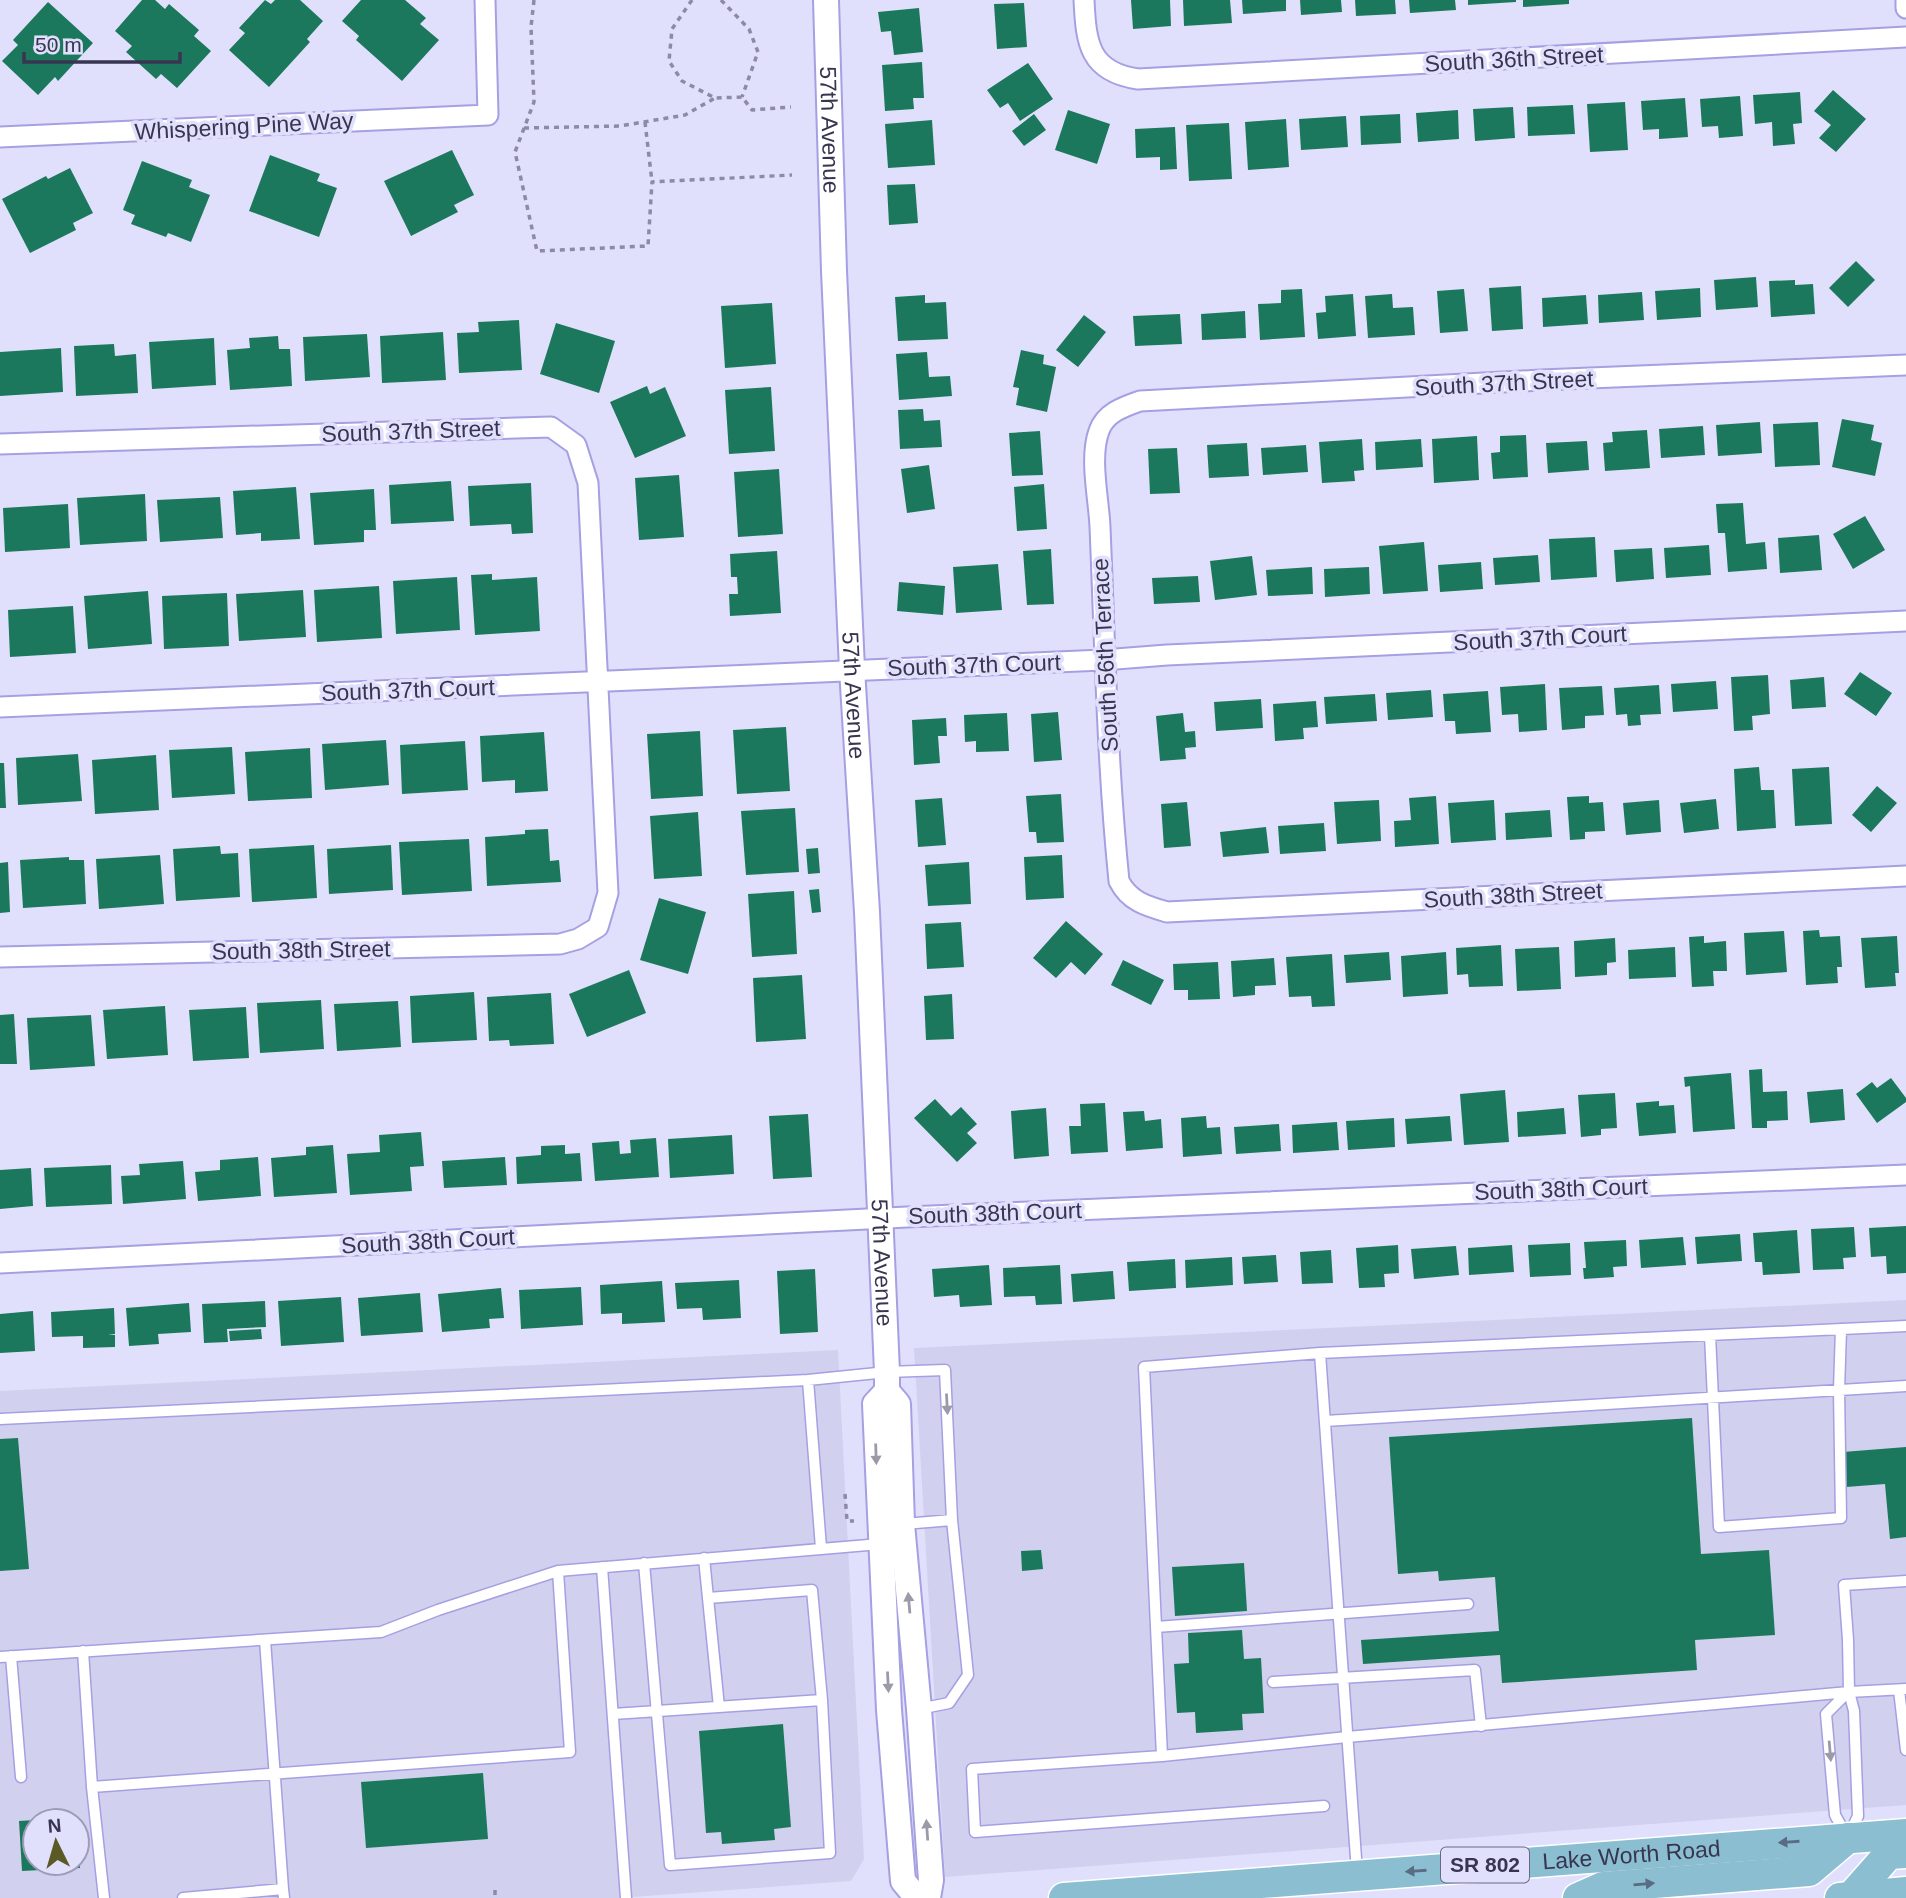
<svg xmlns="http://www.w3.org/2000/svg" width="1906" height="1898" font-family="Arial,sans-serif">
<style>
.built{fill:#d1d0ee;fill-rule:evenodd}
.building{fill:#1c785c}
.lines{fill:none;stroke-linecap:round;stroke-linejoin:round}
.service-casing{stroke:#a5a0e2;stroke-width:13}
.minor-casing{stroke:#a5a0e2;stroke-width:23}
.tertiary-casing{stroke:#a5a0e2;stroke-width:28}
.primary-casing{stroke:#fff;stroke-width:33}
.path{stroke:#8c8aa6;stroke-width:3.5;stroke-dasharray:5 5;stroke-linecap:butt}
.service{stroke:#fff;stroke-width:10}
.minor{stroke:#fff;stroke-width:19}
.tertiary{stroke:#fff;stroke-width:24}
.primary{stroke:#8bbed1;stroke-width:30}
.oneway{fill:#9c9aa8}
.oneway2{fill:#596c84}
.labels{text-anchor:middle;stroke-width:7;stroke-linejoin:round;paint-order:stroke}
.shield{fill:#e1e0fc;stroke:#6b6884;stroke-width:2}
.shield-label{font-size:21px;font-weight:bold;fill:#383551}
.street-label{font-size:23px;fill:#383551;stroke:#e1e0fc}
</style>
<rect width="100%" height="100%" fill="#e1e0fc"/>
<path class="built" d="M1906,1300v505l-961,72 -31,-529z
M838,1350l26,509 -13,22 -232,17h-619v-507zM35,1821h42v42h-42z"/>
<path class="building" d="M142,0h13l10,9 4,-5 30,26 -5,6 17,15 -34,37 -16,-14 -5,5 -30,-27 6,-6 -17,-15z
M265,0l6,4 4,-4h25l23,21 -16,18 3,3 -41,45 -40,-37 16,-17 -6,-5z
M361,0h44l21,18 -6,6 19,16 -37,41 -46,-41 3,-4 -17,-15z
M1131,0h39l1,26 -38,3z
M1183,0h47l2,23 -48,3z
M1242,0h44v11l-43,3z
M1300,0h41l1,12 -41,3z
M1355,0h40l1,14 -40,2z
M1409,0h46l1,10 -46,3z
M1468,0h48v2l-48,3z
M1523,0h46v4l-46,3z
M48,2l45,41 -35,38 -3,-4 -17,18 -36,-34 16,-16 -5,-5z
M1024,3l3,44 -30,2 -3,-45z
M919,8l4,44 -29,3 -3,-24 -10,1 -3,-20z
M922,62l2,36h-11l1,11 -29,2 -3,-46z
M1028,63l25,36 -33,22 -12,-18 -8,5 -13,-18z
M1833,90l33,29 -30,33 -17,-14 12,-13 -17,-14z
M1800,92l2,31 -9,1 2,20 -22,2 -1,-24 -17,2 -2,-29z
M1740,96l3,40 -24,2 -1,-12 -16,1 -2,-28z
M1685,98l3,39 -29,2v-10l-16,1 -2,-29z
M1625,102l3,48 -38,2 -3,-48z
M1573,105l2,29 -47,2 -1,-29z
M1513,107l2,31 -40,3 -2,-32z
M1068,110l42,14 -13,40 -42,-14z
M1458,110l1,29 -41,3 -2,-29z
M1034,114l12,16 -22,16 -12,-15z
M1400,114l1,29 -40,2 -1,-29z
M1346,116l2,31 -47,3 -2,-31z
M1286,119l3,48 -41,3 -3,-48z
M932,120l3,45 -47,3 -3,-44z
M1229,123l3,56 -43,2 -3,-56z
M1175,127l2,42 -17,1v-13l-24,1 -1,-29z
M452,150l22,45 -20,10 4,7 -47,24 -27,-55z
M270,155l50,19 -3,7 20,7 -18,49 -70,-26z
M142,161l50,19 -3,7 21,8 -19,47 -23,-9 -2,4 -35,-13 4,-9 -12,-5z
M70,168l23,45 -20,10 3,7 -46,23 -28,-54 44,-23 2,3z
M915,184l3,39 -29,2 -2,-40z
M1856,261l19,19 -27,27 -19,-19z
M1756,277l2,30 -42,3 -2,-30z
M1795,280v5l18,-1 2,30 -44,3 -2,-36z
M1521,286l2,43 -31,2 -3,-43z
M1700,288l1,29 -44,3 -2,-29z
M1302,289l3,48 -45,3 -2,-36 23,-1v-13z
M1464,289l4,42 -28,2 -3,-42z
M1642,292l2,28 -45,3 -1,-28z
M1353,294l3,42 -38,3 -2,-26 10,-1 -1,-16z
M1392,294l1,14 20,-1 2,28 -47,3 -3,-42z
M925,295v8l21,-1 2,37 -50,2 -3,-44z
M1586,295l2,29 -45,3 -1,-29z
M772,303l4,61 -51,4 -4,-62z
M1245,311l1,27 -44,2 -1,-26z
M1180,314l2,30 -47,2 -2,-30z
M1084,315l22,17 -28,35 -22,-17z
M519,320l3,50 -63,3 -2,-40 22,-1 -1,-10z
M556,323l59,18 -16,52 -59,-19z
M443,332l3,48 -64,3 -2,-47z
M367,334l3,43 -65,4 -2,-44z
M278,336l1,13h11l2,37 -62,4 -3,-40 23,-2 -1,-10z
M214,338l2,47 -64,4 -3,-47z
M114,344l1,12 21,-2 2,39 -62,3 -2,-50z
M61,348l2,44 -63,4v-44z
M1021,350l23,5 -1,9 13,3 -9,45 -31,-7 3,-17 -6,-1z
M927,352l2,25 21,-1 2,20 -53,4 -3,-46z
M647,386l3,8 15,-7 21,49 -51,22 -25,-56z
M771,387l4,64 -46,3 -4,-64z
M923,409l1,12 16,-1 2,27 -42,2 -2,-39z
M1842,419l32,6 -3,15 11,3 -7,33 -43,-9z
M1760,422l2,31 -44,3 -2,-31z
M1818,422l2,43 -45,2 -2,-43z
M1703,426l2,29 -44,3 -2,-29z
M1647,430l3,38 -45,3 -2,-28 10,-1 -1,-10z
M1040,431l3,44 -31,1 -3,-43z
M1526,435l2,42 -35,2 -2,-26 9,-1v-16z
M1477,436l2,44 -45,3 -2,-44z
M1362,439l2,31 -10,1 1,10 -33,2 -3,-41z
M1421,439l2,28 -47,3 -1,-28z
M1587,441l2,29 -41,3 -2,-30z
M1247,443l2,33 -40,2 -2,-33z
M1306,445l2,27 -45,3 -2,-27z
M1177,448l3,45 -30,1 -2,-45z
M929,465l6,44 -28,4 -6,-44z
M779,469l4,65 -45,3 -4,-65z
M679,475l5,62 -45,3 -4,-62z
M451,481l3,40 -63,3 -2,-39z
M531,483l2,50 -21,1 -1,-10 -41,2 -2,-40z
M1044,484l3,45 -30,2 -3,-44z
M296,487l4,52 -39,2v-8l-25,2 -3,-44z
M374,489l2,41h-12v12l-50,3 -4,-52z
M145,494l2,47 -67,4 -3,-47z
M220,497l3,41 -63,4 -3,-42z
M1743,503l3,41 19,-2 2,27 -39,3 -3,-39h-7l-2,-29z
M68,504l2,44 -65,4 -2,-44z
M1865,516l20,34 -32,19 -20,-35z
M1819,535l3,35 -42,3 -2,-35z
M1595,537l2,40 -46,3 -2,-41z
M1424,542l4,49 -45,3 -4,-48z
M1709,545l2,30 -45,3 -2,-30z
M1652,548l2,31 -38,3 -2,-32z
M1051,549l3,55 -27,1 -4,-54z
M777,551l4,62 -51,3 -1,-22h9l-1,-17h-6l-1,-23z
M1538,555l2,27 -45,3 -2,-27z
M1252,556l5,39 -42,5 -5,-39z
M1481,562l2,27 -43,3 -2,-27z
M998,564l4,46 -46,3 -3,-46z
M1312,567l1,27 -45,2 -2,-26z
M1369,567l1,27 -45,3 -1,-28z
M492,574v6l45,-3 3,54 -65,4 -4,-60z
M1198,576l2,26 -46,2 -2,-26z
M457,577l3,53 -64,4 -3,-53z
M899,582l46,4 -2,29 -46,-4z
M379,586l3,52 -65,4 -3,-52z
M303,590l3,47 -67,4 -3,-47z
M148,591l4,53 -64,5 -4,-53z
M227,593l2,53 -65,3 -2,-53z
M73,606l3,47 -66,4 -2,-47z
M1860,672l32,21 -16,23 -32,-22z
M1768,675l2,39 -18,2 1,14 -19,1 -3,-54z
M1824,677l2,30 -34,2 -2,-29z
M1716,681l2,28 -45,3 -2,-28z
M1545,684l2,46 -28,2 -1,-18 -16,1 -2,-28z
M1659,685l2,29 -21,1 1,10 -13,1 -1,-12 -11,1 -2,-27z
M1602,686l2,29 -19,1v12l-23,2 -3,-42z
M1431,690l2,27 -45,3 -2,-27z
M1488,691l3,41 -35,2 -1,-13h-10l-2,-27z
M1375,694l2,27 -51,3 -2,-27z
M1261,699l2,29 -47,3 -2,-29z
M1316,701l2,26 -15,1 1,11 -29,2 -2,-37z
M1058,712l4,48 -28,2 -3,-48z
M1007,713l2,38 -33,1v-11l-11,1 -1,-27z
M1183,713l2,19 10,-1 1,16 -11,1 1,11 -26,2 -4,-45z
M946,718l1,18h-9l2,27 -26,2 -2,-45z
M786,727l4,64 -53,3 -4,-64z
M700,731l3,65 -52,3 -4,-65z
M544,732l4,59 -33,2v-13l-33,2 -2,-46z
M386,740l3,45 -64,5 -3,-46z
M465,741l3,49 -66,4 -2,-49z
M232,747l3,47 -63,4 -3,-48z
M310,748l2,50 -64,3 -3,-49z
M78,754l4,47 -64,4 -2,-47z
M156,755l3,55 -64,4 -3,-54z
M0,763h4l2,45h-6z
M1759,767l2,23h13l2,38 -39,3 -3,-62z
M1829,767l3,57 -37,2 -3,-57z
M1877,786l20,17 -26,29 -19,-17z
M1061,794l3,48 -27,1 -1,-11h-7l-3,-36z
M1436,796l3,48 -44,3 -1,-26 17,-1 -2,-22z
M1589,796v7l14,-1 2,29 -20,1v7l-15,1 -3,-43z
M942,798l4,47 -28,2 -3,-47z
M1716,799l3,30 -35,4 -4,-30z
M1379,800l2,41 -44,3 -3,-42z
M1494,800l2,40 -45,3 -3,-40z
M1659,800l2,32 -35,3 -3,-32z
M1187,802l4,44 -27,2 -3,-44z
M795,808l4,64 -53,3 -5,-64z
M1550,810l2,27 -46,3 -1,-27z
M698,812l4,64 -48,3 -4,-63z
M1324,823l2,28 -46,3 -2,-28z
M1266,827l3,26 -46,4 -3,-25z
M548,829l2,32 9,-1 2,22 -74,4 -2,-49 40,-3v-4z
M469,839l3,52 -70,4 -3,-53z
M314,845l3,53 -65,4 -3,-53z
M391,845l2,45 -64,4 -2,-45z
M220,846l1,8 17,-1 2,44 -64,4 -3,-52z
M818,848l2,25 -12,1 -2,-25z
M160,855l4,49 -65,5 -3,-50z
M1062,855l2,43 -38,2 -2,-43z
M69,857v3h15l2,44 -63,4 -3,-48z
M8,862l2,50 -10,1v-50z
M969,862l2,42 -43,2 -3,-41z
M819,889l2,23 -9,1 -3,-23z
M794,891l3,63 -45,3 -4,-63z
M659,898l47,14 -18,62 -48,-14z
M1066,921l37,33 -18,21 -14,-13 -15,16 -23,-20z
M961,922l3,45 -37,2 -2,-45z
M1819,930l1,7 20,-1 2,31h-5l1,16 -32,2 -3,-54z
M1784,931l3,41 -41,3 -2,-42z
M1704,936v7l22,-2 1,30h-14l1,15 -22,1 -3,-50z
M1897,936l2,37h-4l1,13 -31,2 -4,-50z
M1615,938l1,24 -9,1v12l-32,2 -1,-36z
M1501,945l2,41 -34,1 -1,-13 -11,1 -1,-27z
M1559,947l2,42 -44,2 -2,-42z
M1675,947l1,30 -47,2 -1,-29z
M1389,952l2,28 -45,3 -2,-28z
M1446,952l2,42 -45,3 -2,-41z
M1332,954l3,52 -23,1 -1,-11 -22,1 -3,-40z
M1274,958l2,27 -21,1v9l-22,2 -2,-36z
M1123,960l41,20 -13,25 -40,-20z
M1218,962l2,37 -32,1v-10h-14l-1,-26z
M629,970l17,43 -59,24 -18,-43z
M802,975l4,64 -50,3 -3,-64z
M474,992l3,48 -65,3 -2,-47z
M551,993l3,51 -44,2 -1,-6 -20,1 -2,-44z
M952,994l2,45 -28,1 -2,-44z
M321,1000l3,49 -64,4 -3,-50z
M398,1001l3,46 -64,4 -3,-47z
M165,1006l3,49 -61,4 -4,-49z
M246,1007l3,51 -56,3 -4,-51z
M14,1014l3,50h-17v-49z
M91,1015l4,51 -65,4 -3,-52z
M1762,1069l1,23 24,-1 1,29 -21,1v7h-15l-3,-58z
M1731,1073l4,56 -42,3 -3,-46 -5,1 -1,-10z
M1891,1078l15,20v4l-29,21 -21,-29 16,-12 5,6z
M1843,1089l2,31 -35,3 -3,-31z
M1505,1090l4,52 -45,3 -4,-51z
M1615,1093l2,35 -16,1v6l-20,2 -3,-42z
M935,1099l16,17 10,-9 16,17 -10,9 10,10 -20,19 -43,-44z
M1659,1101v5l15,-1 2,28 -37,3 -3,-33z
M1105,1103l3,49 -37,2 -2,-28h12l-1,-22z
M1046,1108l3,48 -35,3 -3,-48z
M1564,1108l2,26 -48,3 -1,-25z
M1144,1111l1,10 16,-2 2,29 -37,3 -3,-39z
M808,1114l4,63 -39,2 -4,-63z
M1206,1116l1,12 13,-1 2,27 -39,3 -2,-39z
M1450,1116l2,25 -45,3 -2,-25z
M1394,1118l1,29 -47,3 -2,-29z
M1337,1122l2,28 -46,3 -1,-28z
M1279,1124l2,27 -45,3 -2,-27z
M421,1132l3,34 -14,1 2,24 -62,4 -3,-41 33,-2 -1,-17z
M732,1135l2,39 -64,4 -2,-39z
M656,1138l3,39 -64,4 -3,-38 27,-2 1,13 11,-1 -1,-13z
M333,1145l4,48 -63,4 -3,-39 35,-3v-8z
M565,1145v9l15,-1 2,28 -65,3 -1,-27 25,-2v-9z
M258,1157l3,39 -63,5 -3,-29 25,-2v-10z
M505,1157l2,28 -63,3 -2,-27z
M183,1161l3,38 -63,5 -2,-28 19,-1 -1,-11z
M111,1165l1,39 -66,3 -2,-39z
M31,1168l2,38 -33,3v-39z
M1906,1226v47l-19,1 -1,-18 -15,1 -2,-29z
M1854,1227l2,30 -13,1 1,11 -31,1 -2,-41z
M1797,1230l3,43 -37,2 -1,-13h-7l-2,-29z
M1740,1234l2,27 -45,3 -2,-27z
M1683,1237l3,28 -45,3 -2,-28z
M1626,1240l1,26 -14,1 1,10 -30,2 -1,-11h3l-2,-26z
M1570,1243l1,32 -41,2 -2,-32z
M1398,1245l1,28 -15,1 1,13 -26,1 -3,-40z
M1512,1245l2,27 -45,3 -1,-27z
M1456,1246l3,29 -45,4 -3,-30z
M1331,1250l2,33 -31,1 -2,-32z
M1276,1255l2,27 -34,2 -2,-27z
M1232,1257l1,28 -47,3 -1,-28z
M1175,1259l1,29 -47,3 -2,-29z
M989,1265l3,40 -32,2 -1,-12 -25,2 -2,-28z
M1060,1265l2,39 -26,1 -1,-9 -31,1 -1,-29z
M815,1269l3,63 -38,2 -3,-63z
M1113,1271l2,28 -42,3 -2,-28z
M739,1280l2,38 -38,2 -1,-12 -25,1 -2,-26z
M662,1281l3,41 -43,2v-11l-21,1 -1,-29z
M581,1287l2,38 -62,4 -2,-39z
M501,1288l3,30 -15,1 1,9 -48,4 -4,-38z
M420,1293l3,39 -62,4 -3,-38z
M341,1297l3,45 -63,4 -3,-45z
M265,1301l1,26 -39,2 1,13 -24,1 -2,-39z
M189,1303l2,29 -33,2 1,10 -30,2 -3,-38z
M114,1308l1,26h-7l7,1v12l-32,1v-12l-31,1 -1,-25z
M33,1311l2,40 -35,2v-39z
M261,1329l1,10 -32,2 -1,-10z
M1692,1418l9,136 68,-4 6,85 -80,5 2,30 -195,13 -2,-28 -137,9 -2,-24 138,-9 -4,-54 -56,4 -1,-10 -40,3 -9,-137z
M18,1438l11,131 -29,2v-132z
M1906,1447v90l-16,2 -5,-55 -39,3 -3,-35z
M1041,1550l2,19 -21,2 -1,-20z
M1244,1563l3,48 -72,5 -3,-49z
M1242,1630l2,29 17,-1 3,55 -22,1 1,16 -47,3 -1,-21 -18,1 -3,-49 15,-1 -1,-30z
M783,1724l8,103 -17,2 1,11 -53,4 -1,-12 -15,1 -7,-102z
M483,1773l5,66 -122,9 -5,-66z
M77,1817v4h-33v-2z
M35,1820v43h42v-15l2,-1 1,21 -58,3 -3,-50z"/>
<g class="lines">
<g class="service-casing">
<path id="service" d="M1710,1335l9,192 122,-9 -2,-128 2,-61
M1320,1353l586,-27
M808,1380l79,-8 58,-2 7,150 16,155 -19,28 -30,6
M0,1419l808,-39 13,168
M1325,1421l581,-35
M904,1524l48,-4
M704,1558l4,40 104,-8 10,110
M602,1567l24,331
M708,1598l11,109
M1156,1627l312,-23
M265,1640l18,249
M83,1651l9,136 478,-35 -12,-181
M11,1656l10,121
M0,1657l381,-25 57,-22 120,-39 322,-27
M1273,1682l202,-12 6,56
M1899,1690l7,60
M613,1714l209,-14 8,153 -160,12 -26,-302
M1162,1756l-190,13 3,63 349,-26
M92,1787l12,111
M1845,1833l-10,-18 -9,-101 22,-22
M1849,1835l9,-19 -4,-105 -5,-19 -1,-52 -4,-55 62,-4
M1357,1872l-37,-519 -176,14 18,389 185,-19 502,-45 57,-3
M183,1898l100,-9 1,9"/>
</g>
<g class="minor-casing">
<path id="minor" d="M1084,0c2,43 5,72 54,79l768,-42
M1906,0v8
M0,137l488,-22 -3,-115
M1906,365l-365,15 -401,21c-17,6 -35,12 -41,30 -10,27 0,69 1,96 5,118 7,236 19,354 10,20 27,25 48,31l739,-36
M0,444l551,-17 25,18 12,38 20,410 -10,34 -20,12 -18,5 -560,13
M0,707l1103,-47 64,-5 739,-34
M0,1263l907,-46 999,-42"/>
</g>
<g class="tertiary-casing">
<g id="tertiary">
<path id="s1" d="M826,0l8,271 18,398 15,243 20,460v19l-12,13 14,306 14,171 14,17"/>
<path d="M887,1391l11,13 4,120 17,185 12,171 -3,18"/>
</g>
</g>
<g class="primary-casing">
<g id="primary">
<path d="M1851,1897l38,-43 17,-1"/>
<path id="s2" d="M1064,1898l842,-64"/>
<path d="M1578,1898l25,-11 206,-16 39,-33"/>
<path d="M1840,1898l66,-6"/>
</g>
</g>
<path class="path" d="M534,0l-3,27 3,75 -19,50 22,99 111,-5 4,-64 140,-7
M692,0l-20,29 -3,32 13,20 33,17 27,-1 10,13 39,-3
M721,0l28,29 9,23 -16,45
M645,122l7,60
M524,128l96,-2 65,-11 30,-17
M845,1494l2,27h7
M495,1890v8"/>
<use href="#service" class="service"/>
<use href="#minor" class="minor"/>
<use href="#tertiary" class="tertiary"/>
<use href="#primary" class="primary"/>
</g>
<defs><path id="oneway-solid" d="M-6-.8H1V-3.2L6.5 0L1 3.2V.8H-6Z" transform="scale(1.75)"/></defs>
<g class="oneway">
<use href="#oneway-solid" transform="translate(947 1404) rotate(87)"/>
<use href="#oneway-solid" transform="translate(876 1454) rotate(88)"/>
<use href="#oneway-solid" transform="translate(909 1603) rotate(-95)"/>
<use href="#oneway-solid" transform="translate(888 1682) rotate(87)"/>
<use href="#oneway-solid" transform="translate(1830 1751) rotate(85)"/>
<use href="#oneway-solid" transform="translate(927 1830) rotate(-94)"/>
</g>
<g class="oneway2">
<use href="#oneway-solid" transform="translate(1789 1842) rotate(176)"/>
<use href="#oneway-solid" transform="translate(1416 1871) rotate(176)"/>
<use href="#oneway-solid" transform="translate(1644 1884) rotate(-5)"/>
</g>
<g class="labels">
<rect class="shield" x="1441" y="1847.5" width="88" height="35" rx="5"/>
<g class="shield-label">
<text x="1485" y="1872">SR 802</text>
</g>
<g class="street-label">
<text transform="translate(1514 59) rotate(-3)" y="8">South 36th Street</text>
<text transform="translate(244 126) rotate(-3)" y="8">Whispering Pine Way</text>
<text dy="8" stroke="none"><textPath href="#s1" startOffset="130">57th Avenue</textPath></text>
<text transform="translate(1504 383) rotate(-3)" y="8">South 37th Street</text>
<text transform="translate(411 431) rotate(-2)" y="8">South 37th Street</text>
<text transform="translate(1540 638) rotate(-3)" y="8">South 37th Court</text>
<text transform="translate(1105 655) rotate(-93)" y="8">South 56th Terrace</text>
<text transform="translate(974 665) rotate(-2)" y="8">South 37th Court</text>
<text transform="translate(408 690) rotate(-2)" y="8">South 37th Court</text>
<text dy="8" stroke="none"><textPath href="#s1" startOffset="696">57th Avenue</textPath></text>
<text transform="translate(1513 895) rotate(-3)" y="8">South 38th Street</text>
<text transform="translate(301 950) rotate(-1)" y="8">South 38th Street</text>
<text transform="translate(1561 1189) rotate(-2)" y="8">South 38th Court</text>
<text transform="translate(995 1213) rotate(-2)" y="8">South 38th Court</text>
<text transform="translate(428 1241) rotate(-3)" y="8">South 38th Court</text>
<text dy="8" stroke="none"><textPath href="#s1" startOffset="1264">57th Avenue</textPath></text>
<text dy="8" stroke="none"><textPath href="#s2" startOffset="569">Lake Worth Road</textPath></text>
</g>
</g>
<g transform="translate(56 1842) rotate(355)"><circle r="33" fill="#e1e0fc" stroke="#9d9cb8" stroke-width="2"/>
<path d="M0-5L12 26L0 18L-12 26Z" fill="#5b5926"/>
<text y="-10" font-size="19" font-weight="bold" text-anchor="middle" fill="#383551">N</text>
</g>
<path d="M24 52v10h156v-10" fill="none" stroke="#383551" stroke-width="3.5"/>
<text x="35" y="52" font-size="21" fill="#383551" stroke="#e1e0fc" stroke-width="5" paint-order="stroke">50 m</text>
</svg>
